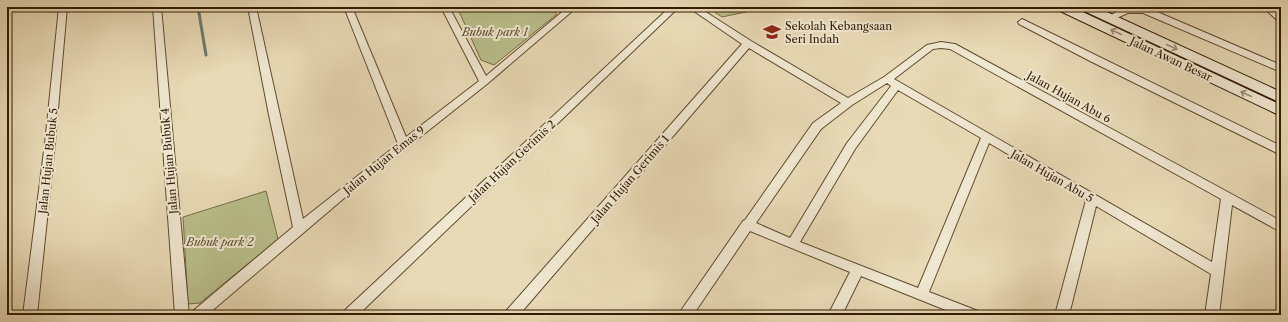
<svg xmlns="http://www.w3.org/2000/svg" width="1288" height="322" font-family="'Libre Caslon Text',serif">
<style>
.green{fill:#b9be8b;stroke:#766c46}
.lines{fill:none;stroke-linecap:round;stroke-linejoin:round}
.stream{stroke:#6f7a6c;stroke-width:3}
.minor-casing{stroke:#604b2f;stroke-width:2}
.tertiary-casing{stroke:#604b2f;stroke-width:2}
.secondary-casing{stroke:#321b02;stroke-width:2}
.minor{fill:#f0e7d0;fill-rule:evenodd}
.tertiary{fill:#f0e7d0;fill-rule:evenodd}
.secondary{fill:#f0e7d0;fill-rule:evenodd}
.oneway{stroke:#9a8b73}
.labels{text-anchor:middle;stroke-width:4;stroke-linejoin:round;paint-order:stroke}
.poi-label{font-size:11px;fill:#321b02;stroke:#f0e7d0;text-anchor:start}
.park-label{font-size:11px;font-style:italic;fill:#5a4c2b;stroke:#f0e7d0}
.street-label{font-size:11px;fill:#321b02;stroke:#f0e7d0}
</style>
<rect width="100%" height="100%" fill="#e8dab6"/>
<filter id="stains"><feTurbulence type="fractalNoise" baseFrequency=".005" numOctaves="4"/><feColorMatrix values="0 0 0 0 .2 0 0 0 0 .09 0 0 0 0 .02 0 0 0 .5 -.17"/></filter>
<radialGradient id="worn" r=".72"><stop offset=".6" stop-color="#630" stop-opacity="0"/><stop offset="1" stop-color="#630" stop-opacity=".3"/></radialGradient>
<path class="green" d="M457,7h94l5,2v6l-62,50 -13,-5z
M707,7h62l-47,10z
M266,191l12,48 -78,64 -12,1 -5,-87z"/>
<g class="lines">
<path class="stream" d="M198,7l8,48"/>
<g class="minor-casing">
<path id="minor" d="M59,7h8l-12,136 -18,172h-14l22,-172z
M153,7h8l28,308h-14z
M248,7h8l47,212 95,-75 -54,-137h8l54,130 73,-56 -38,-74h8l37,69 82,-69h9l-90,77 -131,104 -149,127h-16l2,-4 100,-84 -24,-112z
M670,7h9l-321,308h-16l2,-4z
M688,7h10l53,34 97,57 36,-21 43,-32 14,-3 14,2 326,177v11l-49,-27 -13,110h-14l6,-41 -115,-68 -27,109h-14l31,-115 -97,-57 -60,149 49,19 2,4h-22l-97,-39 -19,39h-14l22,-43 -100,-41 -57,84h-15l65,-94 2,-1 68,-97 28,-20 -92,-55 -230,267h-15l2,-4 236,-267zM941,48l9,1 271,150 -9,63 -318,-183 39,-30zM887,83l4,3 -44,57 -57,95 -34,-15 65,-94 31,-24zM898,90l83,48 -63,150 -118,-46 55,-93z
M1140,7l8,1 133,57v7l-138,-59h-15l-18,8 -4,-3 14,-8z
M1263,7h9l9,7v8l-3,-1z
M1022,19l259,127v9l-191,-94 -71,-37 -1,-2z"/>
</g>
<g class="tertiary-casing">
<path id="tertiary" d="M559,7h15l2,2 -6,3 -9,-3z"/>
</g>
<g class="secondary-casing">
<path id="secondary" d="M1056,7h16l209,98v11l-223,-106z
M1080,7h16l185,85v11l-199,-93z"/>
</g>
<use href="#minor" class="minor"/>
<use href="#tertiary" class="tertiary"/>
<use href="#secondary" class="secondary"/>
</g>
<defs><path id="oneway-shaft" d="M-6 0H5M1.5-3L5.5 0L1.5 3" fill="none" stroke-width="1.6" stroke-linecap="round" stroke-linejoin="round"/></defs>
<g class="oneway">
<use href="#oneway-shaft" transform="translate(1116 32) rotate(-155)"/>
<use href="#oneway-shaft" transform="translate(1172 47) rotate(25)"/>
<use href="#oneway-shaft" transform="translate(1246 94) rotate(-155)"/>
</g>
<defs>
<g id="school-bare" transform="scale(1.38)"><path d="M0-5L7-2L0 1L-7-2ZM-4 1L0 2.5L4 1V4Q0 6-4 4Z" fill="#8f2418" stroke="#f0e7d0" stroke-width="2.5" paint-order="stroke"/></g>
</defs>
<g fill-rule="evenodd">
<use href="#school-bare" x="772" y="32"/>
</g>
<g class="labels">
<g class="poi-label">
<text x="785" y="30">Sekolah Kebangsaan<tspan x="785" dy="13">Seri Indah</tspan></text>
</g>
<g class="park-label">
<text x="495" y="36">Bubuk park 1</text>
<text x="220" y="246">Bubuk park 2</text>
</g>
<g class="street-label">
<text transform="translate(1171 59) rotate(25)" y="4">Jalan Awan Besar</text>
<text transform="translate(1069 97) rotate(29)" y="4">Jalan Hujan Abu 6</text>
<text transform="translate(384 160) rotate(-39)" y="4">Jalan Hujan Emas 9</text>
<text transform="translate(48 161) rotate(-84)" y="4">Jalan Hujan Bubuk 5</text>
<text transform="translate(169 161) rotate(-95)" y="4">Jalan Hujan Bubuk 4</text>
<text transform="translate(512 161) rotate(-43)" y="4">Jalan Hujan Gerimis 2</text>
<text transform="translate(1052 176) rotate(30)" y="4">Jalan Hujan Abu 5</text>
<text transform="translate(630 179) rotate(-49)" y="4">Jalan Hujan Gerimis 1</text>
</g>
</g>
<rect width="1288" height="322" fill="none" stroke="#e8dab6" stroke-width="24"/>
<rect x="8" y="8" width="1272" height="306" fill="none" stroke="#321b02" stroke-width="2"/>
<rect x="12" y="12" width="1264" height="298" fill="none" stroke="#321b02"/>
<rect width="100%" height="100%" filter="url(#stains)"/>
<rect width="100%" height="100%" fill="url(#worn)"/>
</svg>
